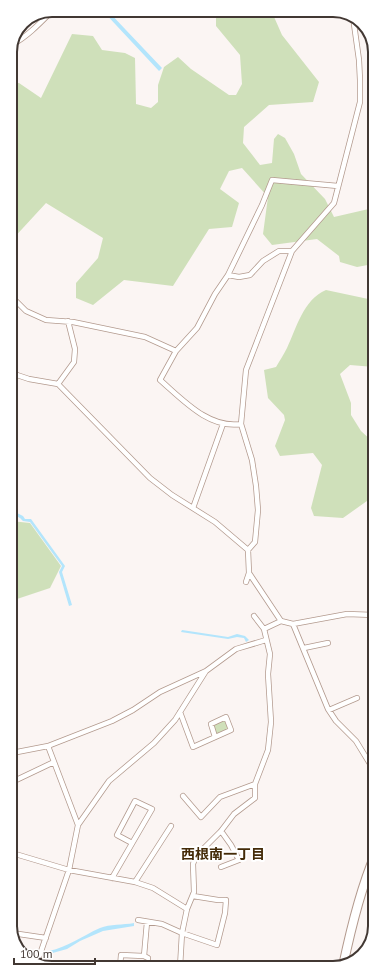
<svg xmlns="http://www.w3.org/2000/svg" width="385" height="978" font-family="'PT Sans','Noto Sans JP',sans-serif">
<style>
.green{fill:#cfe0ba}
.water{fill:#b3e5fc}
.lines{fill:none;stroke-linecap:round;stroke-linejoin:round}
.stream{stroke:#b3e5fc;stroke-width:1.5}
.minor-casing{stroke:#b39a8e;stroke-width:6}
.trunk-casing{stroke:#b39a8e;stroke-width:10}
.minor{stroke:#fff;stroke-width:4.5}
.trunk{stroke:#fff;stroke-width:8}
.labels{text-anchor:middle;stroke-width:4;stroke-linejoin:round;paint-order:stroke}
.neighbourhood-label{font-size:14px;font-weight:bold;fill:#442b08;stroke:#fff}
.rim{fill:none;stroke:#423833;stroke-width:2}
</style>
<rect width="100%" height="100%" fill="#fbf5f3"/>
<path class="green" d="M216,10h55l11,25 37,47 -6,20 -44,3 -25,22 -1,16 17,22 12,-2 2,-24 4,-5 7,4 9,16 7,20 24,25 9,18 39,-9v56l-16,3 -17,-5 -1,-6 -22,-17 -45,6 -9,-11 5,-37 -26,-29 -13,3 -9,18 19,14 -7,24 -23,2 -36,57 -49,-6 -31,25 -17,-7v-15l22,-25 5,-20 -57,-35 -35,38 -1,-158h9l22,15 31,-64 21,2 9,14 23,3 10,5 1,46 15,4 7,-6v-17l6,-18 14,-10 13,12 38,26h7l6,-11 -2,-29 -24,-29z
M326,290l47,10 1,67 -24,-2 -10,9 11,29v12l10,16 13,12v53l-31,22 -29,-2 -3,-8 11,-43 -9,-12 -33,3 -5,-10 10,-26 -1,-5 -16,-17 -4,-28 12,-3c4,-7 8,-13 11,-19 10,-21 16,-48 39,-58z
M11,521l19,2 31,43 -11,22 -39,13z
M225,719l4,10 -13,6 -3,-11z"/>
<path class="water" d="M102,10h5l55,58 -3,3z
M11,510l12,6 2,3h6l34,47 -3,6 10,33 -3,1 -10,-34 3,-6 -32,-44 -7,-1 -3,-3 -9,-5z
M182,630l46,7 9,-3 8,2 4,4 -3,2 -2,-4 -7,-1 -9,2 -47,-7z
M134,923v3l-31,5 -23,10 -13,8 -18,5v-3c19,-4 33,-15 51,-23 10,-4 23,-3 34,-5z"/>
<g class="lines">
<path class="stream" d="M46,954l5,-2"/>
<g class="minor-casing">
<path id="minor" d="M13,44c15,-8 28,-22 40,-34
M228,275l11,2 11,-2 13,-14 16,-10h13
M11,296l15,15 20,9 27,2 72,15 31,14
M11,369l6,6 12,4 29,5 92,94 22,17 43,27 33,28
M58,384l16,-22 1,-13 -7,-28
M241,424c-32,5 -58,-24 -81,-44l16,-29 21,-23 18,-34 13,-19 34,-70 10,-25 66,6
M193,508l30,-84
M249,573l32,48 12,3 35,85 8,12 20,20 19,31
M246,582l3,-9 -1,-23 7,-8 3,-32 -2,-24 -4,-26 -11,-36 5,-54 46,-119 42,-48 26,-101v-22l-1,-20 -6,-43
M293,624l54,-10 27,1
M264,629l17,-8
M304,648l24,-5
M329,710l28,-12
M180,712l13,35 38,-17 -5,-13 -15,7 4,13
M48,746l30,79
M12,753l36,-7 64,-25 21,-11 27,-18 46,-21 30,-22 30,-9
M12,782l42,-20
M183,796l18,21 19,-20 35,-13
M221,831l10,14 8,15 -18,7
M12,853l57,17 66,12 18,6 34,21
M112,878l40,-69 -17,-8 -18,34 15,8
M135,882l36,-56
M138,920l24,4 20,9 35,12 8,-32 1,-13h-8l-25,-4
M12,933l34,5
M144,956l3,-34
M37,963l32,-93 9,-45 31,-44 45,-38 21,-23 31,-49
M120,967l1,-12 23,1 4,2 -2,9
M180,967l2,-34 5,-24 7,-17 -1,-28 3,-8 25,-25 13,-17 21,-16v-14l13,-34 3,-28 -3,-48 2,-20 -6,-25 -10,-13"/>
</g>
<g class="trunk-casing">
<path id="trunk" d="M343,966c8,-38 17,-76 32,-111"/>
</g>
<use href="#minor" class="minor"/>
<use href="#trunk" class="trunk"/>
</g>
<g class="labels">
<g class="neighbourhood-label">
<text x="223" y="859">西根南一丁目</text>
</g>
</g>
<path d="M0 0H385V978H0ZM52 17H333A35 35 0 0 1 368 52V926A35 35 0 0 1 333 961H52A35 35 0 0 1 17 926V52A35 35 0 0 1 52 17Z" fill="#fff" fill-rule="evenodd"/>
<path class="rim" d="M52 17H333A35 35 0 0 1 368 52V926A35 35 0 0 1 333 961H52A35 35 0 0 1 17 926V52A35 35 0 0 1 52 17Z"/>
<path d="M14 958v6h81v-6" fill="none" stroke="#423833" stroke-width="2"/>
<text x="20" y="958" font-size="12" fill="#423833" stroke="#ffffff" stroke-width="3" paint-order="stroke">100 m</text>
</svg>
